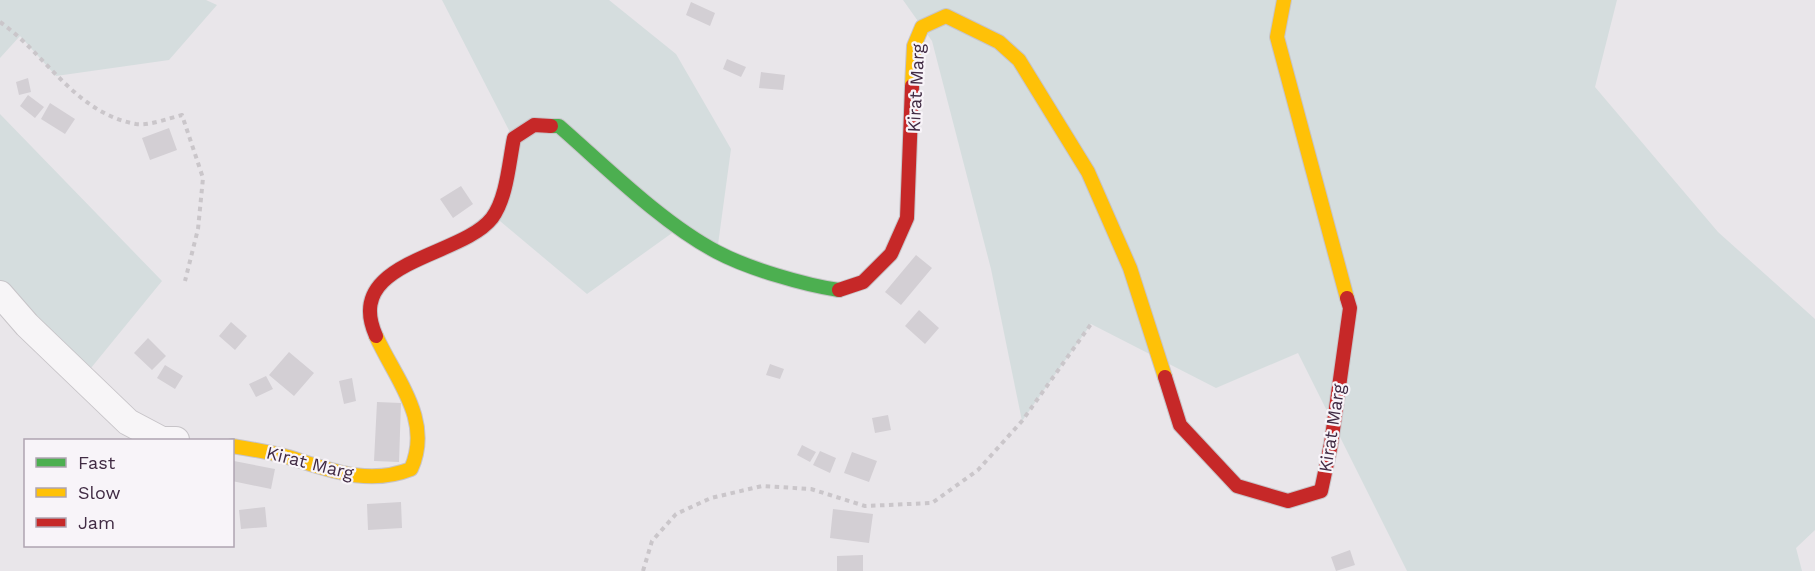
<svg xmlns="http://www.w3.org/2000/svg" width="1815" height="571" font-family="'Work Sans',sans-serif">
<style>
.green{fill:#d5ddde}
.building{fill:#d3cfd4}
.lines{fill:none;stroke-linecap:round;stroke-linejoin:round}
.street-casing{stroke:#c7c4c8;stroke-width:28}
.fast-casing{stroke:#c7c4c8;stroke-width:16}
.slow-casing{stroke:#c7c4c8;stroke-width:16}
.jam-casing{stroke:#c7c4c8;stroke-width:16}
.path{stroke:#cac6ca;stroke-width:4;stroke-dasharray:4.5 4.5;stroke-linecap:butt}
.street{stroke:#f7f5f7;stroke-width:26}
.fast{stroke:#4caf50;stroke-width:14}
.slow{stroke:#ffc107;stroke-width:14}
.jam{stroke:#c62828;stroke-width:14}
.labels{text-anchor:middle;stroke-width:4.5;stroke-linejoin:round;paint-order:stroke}
.street-label{font-size:18px;fill:#412b44;stroke:#f8f4f9}
</style>
<rect width="100%" height="100%" fill="#e9e6ea"/>
<path class="green" d="M0,0h206l11,5 -48,55 -113,16 -36,-40 -20,22z
M442,0h167l67,54 55,95 -14,103 -38,-24 -92,66 -93,-78 19,-78z
M903,0h714l-22,87 123,145 97,87v211l-19,18 6,23h-395l-109,-218 -82,35 -125,-64 -69,97 -31,-152 -59,-228z
M0,114l162,167 -80,98 -82,-85z"/>
<path class="building" d="M691,2l24,11 -5,13 -24,-11z
M727,59l19,8 -5,10 -18,-8z
M761,72l24,3 -2,15 -24,-2z
M28,78l3,14 -12,3 -3,-13z
M28,95l16,12 -9,11 -15,-12z
M50,103l25,16 -10,15 -24,-15z
M169,128l8,22 -27,10 -8,-22z
M461,186l12,18 -20,14 -13,-19z
M916,255l16,13 -31,37 -16,-13z
M919,310l20,18 -14,16 -20,-18z
M231,322l16,14 -12,14 -16,-14z
M148,338l18,18 -14,14 -18,-17z
M289,352l25,21 -20,23 -25,-21z
M770,364l14,5 -4,10 -14,-4z
M165,365l18,11 -8,13 -18,-11z
M266,376l7,13 -17,8 -7,-13z
M352,378l4,23 -12,3 -5,-23z
M377,402l24,1 -2,59 -25,-1z
M888,415l3,15 -16,3 -3,-15z
M802,445l14,7 -6,10 -13,-7z
M820,451l16,7 -6,15 -17,-8z
M852,452l25,9 -8,21 -25,-9z
M234,461l41,8 -4,20 -39,-8z
M401,502l1,26 -34,2 -1,-26z
M265,507l2,20 -26,2 -2,-19z
M833,509l40,5 -4,29 -39,-5z
M1350,550l5,15 -19,6 -5,-14z
M863,555v16h-26v-15z"/>
<g class="lines">
<g class="street-casing">
<path id="street" d="M0,294l27,31 101,97 34,18h14"/>
</g>
<g class="fast-casing">
<path id="fast" d="M551,126h8c47,41 103,97 158,126 30,16 87,33 122,38"/>
</g>
<g class="slow-casing">
<path id="slow" d="M1284,0l-7,37 70,261
M912,86l2,-40 8,-19 24,-11 53,26 20,18 69,112 42,96 35,109
M232,446c19,3 37,6 56,11 42,13 80,29 123,12 22,-49 -15,-89 -35,-133"/>
</g>
<g class="jam-casing">
<path id="jam" d="M839,290l24,-8 28,-28 16,-36 5,-132
M376,336c-34,-76 85,-78 116,-118 15,-20 17,-56 22,-80l20,-13 17,1
M1165,377l15,48 57,61 51,15 33,-10 10,-47 19,-136 -3,-10"/>
</g>
<path class="path" d="M0,22c47,33 75,91 136,102 13,2 33,-6 46,-9l21,63 -5,51 -13,52
M643,571l9,-30 24,-27 35,-16 51,-12 49,3 54,17 67,-3 46,-33 44,-49 69,-97"/>
<use href="#street" class="street"/>
<use href="#fast" class="fast"/>
<use href="#slow" class="slow"/>
<use href="#jam" class="jam"/>
</g>
<g class="labels">
<g class="street-label">
<text transform="translate(916 88) rotate(-87)" y="6">Kirat Marg</text>
<text transform="translate(1332 428) rotate(-81)" y="6">Kirat Marg</text>
<text transform="translate(310 463) rotate(14)" y="6">Kirat Marg</text>
</g>
</g>
<rect x="24" y="439" width="210" height="108" fill="#f8f4f9" stroke="#afa4b1" stroke-width="1.5"/>
<rect x="36" y="458" width="30" height="9" fill="#4caf50" stroke="#afa4b1" stroke-width="1.5"/>
<text x="78" y="469" font-size="18" fill="#412b44">Fast</text>
<rect x="36" y="488" width="30" height="9" fill="#ffc107" stroke="#afa4b1" stroke-width="1.5"/>
<text x="78" y="499" font-size="18" fill="#412b44">Slow</text>
<rect x="36" y="518" width="30" height="9" fill="#c62828" stroke="#afa4b1" stroke-width="1.5"/>
<text x="78" y="529" font-size="18" fill="#412b44">Jam</text>
</svg>
